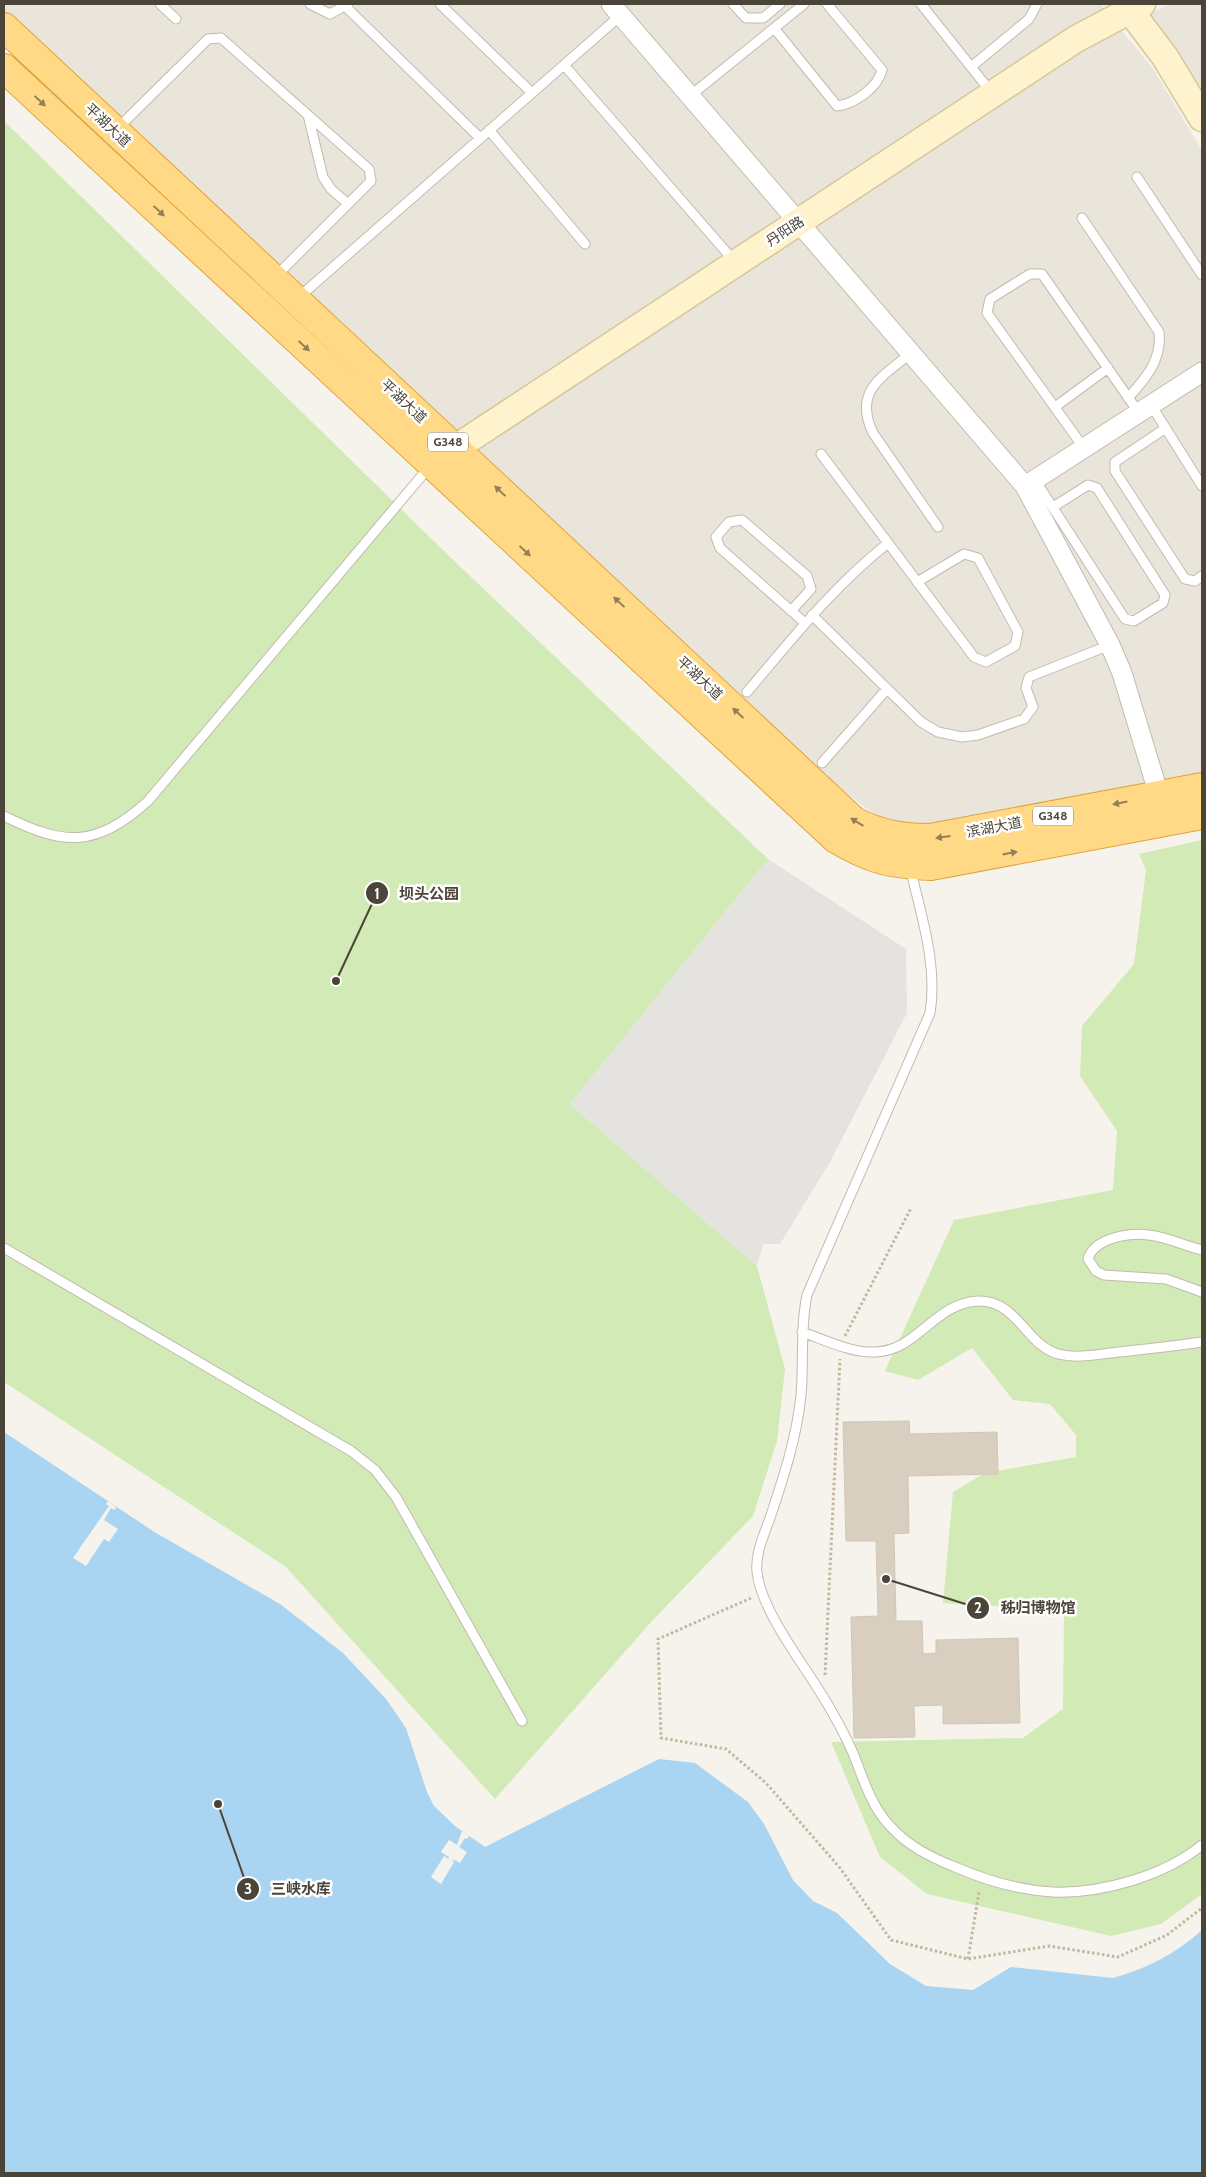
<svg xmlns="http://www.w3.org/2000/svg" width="1206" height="2177" font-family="Cabin,'Noto Sans SC',sans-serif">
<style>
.residential{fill:#eae5da}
.green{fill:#d2eab5}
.parking{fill:#e5e3e0}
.water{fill:#a9d4f2}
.pier{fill:#f6f3ec}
.building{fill:#d8cfc1;stroke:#d3c7b4}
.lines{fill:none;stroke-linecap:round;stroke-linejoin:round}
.service-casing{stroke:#c2bbae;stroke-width:11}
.minor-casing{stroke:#c2bbae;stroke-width:21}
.secondary-casing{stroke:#d6c79b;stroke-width:29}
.trunk-casing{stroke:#e0a43c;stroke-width:30}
.path{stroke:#c4b79f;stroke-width:3;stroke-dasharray:2.5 2.5;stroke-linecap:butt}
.service{stroke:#fff;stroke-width:9}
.minor{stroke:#fff;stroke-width:19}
.secondary{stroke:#fff3cd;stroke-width:26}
.trunk{stroke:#ffd985;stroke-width:28}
.oneway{fill:#938057}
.labels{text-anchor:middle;stroke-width:5;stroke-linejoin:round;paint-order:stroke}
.shield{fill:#fff;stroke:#817c74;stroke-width:1}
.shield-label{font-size:12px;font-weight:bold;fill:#4b4439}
.street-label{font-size:14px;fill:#4b4439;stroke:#fff}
.leader{fill:none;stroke:#4b4439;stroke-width:2}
.callout-dot{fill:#4b4439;stroke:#fff;stroke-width:2}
.mark-label{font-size:15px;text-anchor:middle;font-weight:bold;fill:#fff}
.callout-label{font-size:15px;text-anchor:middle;font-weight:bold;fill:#4b4439;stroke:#fff;stroke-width:5;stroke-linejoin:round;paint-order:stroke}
</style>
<rect width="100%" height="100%" fill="#f6f3ec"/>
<path class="residential" d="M4,4h1096l54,66 48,81v622l-235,48 -52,4 -38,-9 -38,-28 -835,-775z
M1171,4h31v98l-55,-88z"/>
<path class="green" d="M4,121l444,434 320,304 -198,245 187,162 28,103 -8,72 -24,75 -101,105 -157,178 -209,-232 -282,-185z
M1202,840v1054l-41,30 -50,12 -184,-42 -47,-37 -49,-115 192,-4 40,-29 1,-99 -121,-7 10,-111 32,-19 91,-16v-22l-26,-31 -37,-4 -41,-52 -54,32 -33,-9 69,-151 159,-30 4,-59 -37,-55 2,-50 52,-62 12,-94 -7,-16z"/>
<path class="parking" d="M768,859l138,90 1,64 -77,149 -50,82h-17l-6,22 -187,-162z"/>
<path class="water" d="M4,1432l152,101 124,71 63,49 43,46 20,29 21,64 7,14 21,20 30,21 174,-88 36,4 53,39 16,22 29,56 20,21 24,12 53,51 36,22 47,4 38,-23 102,11c33,-9 64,-25 89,-48v243h-1198z"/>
<path class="pier" d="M108,1501l8,6 -1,3 -4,-2 -7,12 14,9 -9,13 -5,-3 -18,27 -13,-8 36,-52 -3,-2z
M462,1831l7,5 -2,3 -2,-1 -6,9 8,5 -7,11 -8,-4 2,3 -13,22 -10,-7 13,-21 4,3 1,-2 -8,-5 8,-12 8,5z"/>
<path class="building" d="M909,1421l1,13 87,-2 1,42 -90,2 1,57 -15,1 2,87h26l1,33 13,-1v-13l82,-2 2,85 -77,1v-19l-29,1 1,31 -61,1 -3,-121 27,-1 -2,-75h-30l-3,-119z"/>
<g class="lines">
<g class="service-casing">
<path id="service" d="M160,4l16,15
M310,4l20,10 18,-10
M440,4l92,89
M733,4l13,14h17l17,-14
M921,4l70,88
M346,7l134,131
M774,28l63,78c18,-2 41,-19 45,-36l-55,-66
M564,65l170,196
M971,67l58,-48 8,-15
M690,96l114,-92
M308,115l15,62 8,12 17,15
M117,129l91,-90 13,-1 148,131 2,12 -96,96
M489,130l96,114
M1137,177l65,98
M1082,218l77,114c3,28 -13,46 -31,66
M298,298l323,-283
M911,353c-29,24 -58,38 -38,80l65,94
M1151,405l51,81
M1055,407l53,-39
M1166,428l-51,34v9l70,108 10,2 7,-5
M1084,448l-97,-135 3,-14 40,-25h12l97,139
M821,454l153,203 12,5 29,-16 3,-14 -40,-74 -14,-4 -47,28
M1035,480l90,139 9,2 29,-18 2,-8 -68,-107 -9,-3 -35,22
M791,611l20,-22 -4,-13 -65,-56 -13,2 -13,15 4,11 85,75
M812,615l109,107 17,10 24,5 16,-2 46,-16 9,-12 -7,-19 3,-11 81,-32
M747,692c46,-54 85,-104 141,-149
M822,763l65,-74
M4,816c60,30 92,32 144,-15l282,-335
M910,867c11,48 28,98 20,146l-123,282c-7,33 -3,67 -6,100 -4,41 -17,81 -30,120 -6,18 -16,37 -14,57 4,39 48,94 68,128 11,18 20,35 28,53 10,25 18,53 37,73 18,20 40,31 65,41 30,13 64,23 97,25 49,2 112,-16 150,-47
M4,1248l347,203 24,19 21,27 126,224
M1202,1250c-18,-4 -34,-13 -53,-15 -19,-3 -55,3 -61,24l8,12 8,4 62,4 36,13
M802,1332c23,8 49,21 73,20 43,-1 59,-49 103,-51 39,-1 48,44 80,53 20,5 41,0 61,-2 28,-3 55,-6 83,-10"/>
</g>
<g class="minor-casing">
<path id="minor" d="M611,4l414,482 85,159 12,28 40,132
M1025,486l177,-114"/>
</g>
<g class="secondary-casing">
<path id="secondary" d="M1125,4l40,53 37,61
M436,461l640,-422 66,-35"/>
</g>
<g class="trunk-casing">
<path id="trunk" d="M4,27l850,794c25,13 48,17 76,17l272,-51
M4,68l832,771c35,21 54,25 95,27l271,-51"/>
</g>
<path class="path" d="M845,1336l66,-128
M751,1598l-93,41 3,99 65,11 40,34 74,85 51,72 77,19 81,-13 69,11 49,-22 35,-27
M825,1675l15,-316
M968,1959l11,-67"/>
<use href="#service" class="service"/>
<use href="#minor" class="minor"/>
<use href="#secondary" class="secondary"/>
<use href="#trunk" class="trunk"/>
</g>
<defs><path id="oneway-solid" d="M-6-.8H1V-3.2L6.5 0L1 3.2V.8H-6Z" transform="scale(1.25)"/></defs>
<g class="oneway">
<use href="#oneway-solid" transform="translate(40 101) rotate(43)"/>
<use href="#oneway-solid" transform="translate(159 211) rotate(43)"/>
<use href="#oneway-solid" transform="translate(304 346) rotate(43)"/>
<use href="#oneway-solid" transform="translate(500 491) rotate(-137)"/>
<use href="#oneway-solid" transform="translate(525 551) rotate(43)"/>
<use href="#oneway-solid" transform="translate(619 602) rotate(-137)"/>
<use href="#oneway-solid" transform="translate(738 713) rotate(-137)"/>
<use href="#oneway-solid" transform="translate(1120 803) rotate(169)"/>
<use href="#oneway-solid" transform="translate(857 822) rotate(-149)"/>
<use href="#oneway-solid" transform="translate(943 837) rotate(172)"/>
<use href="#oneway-solid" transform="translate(1010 853) rotate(-11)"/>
</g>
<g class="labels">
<g class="shield">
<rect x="428" y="432.5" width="40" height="19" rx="4"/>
<rect x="1033" y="806.5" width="40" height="19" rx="4"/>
</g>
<g class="shield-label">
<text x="448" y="446">G348</text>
<text x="1053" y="820">G348</text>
</g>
<g class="street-label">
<text transform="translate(108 125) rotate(43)" y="5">平湖大道</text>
<text transform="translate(785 231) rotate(-33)" y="5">丹阳路</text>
<text transform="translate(404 401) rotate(43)" y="5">平湖大道</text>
<text transform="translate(700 678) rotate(43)" y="5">平湖大道</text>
<text transform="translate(994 827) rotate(-11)" y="5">滨湖大道</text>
</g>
</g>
<path class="leader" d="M336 981L377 893M886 1579L978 1608M218 1804L248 1889"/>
<g class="callout-dot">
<circle cx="336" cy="981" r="5"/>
<circle cx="886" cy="1579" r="5"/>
<circle cx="218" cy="1804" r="5"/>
<circle cx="377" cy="893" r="12"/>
<circle cx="978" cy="1608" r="12"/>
<circle cx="248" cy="1889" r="12"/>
</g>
<g class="mark-label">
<text x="377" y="899">1</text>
<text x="978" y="1613">2</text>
<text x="248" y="1894">3</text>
</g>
<g class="callout-label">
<text x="429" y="899">坝头公园</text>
<text x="1038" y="1613">秭归博物馆</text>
<text x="301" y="1894">三峡水库</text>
</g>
<rect width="1206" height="2177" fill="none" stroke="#4b4439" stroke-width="10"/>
</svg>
